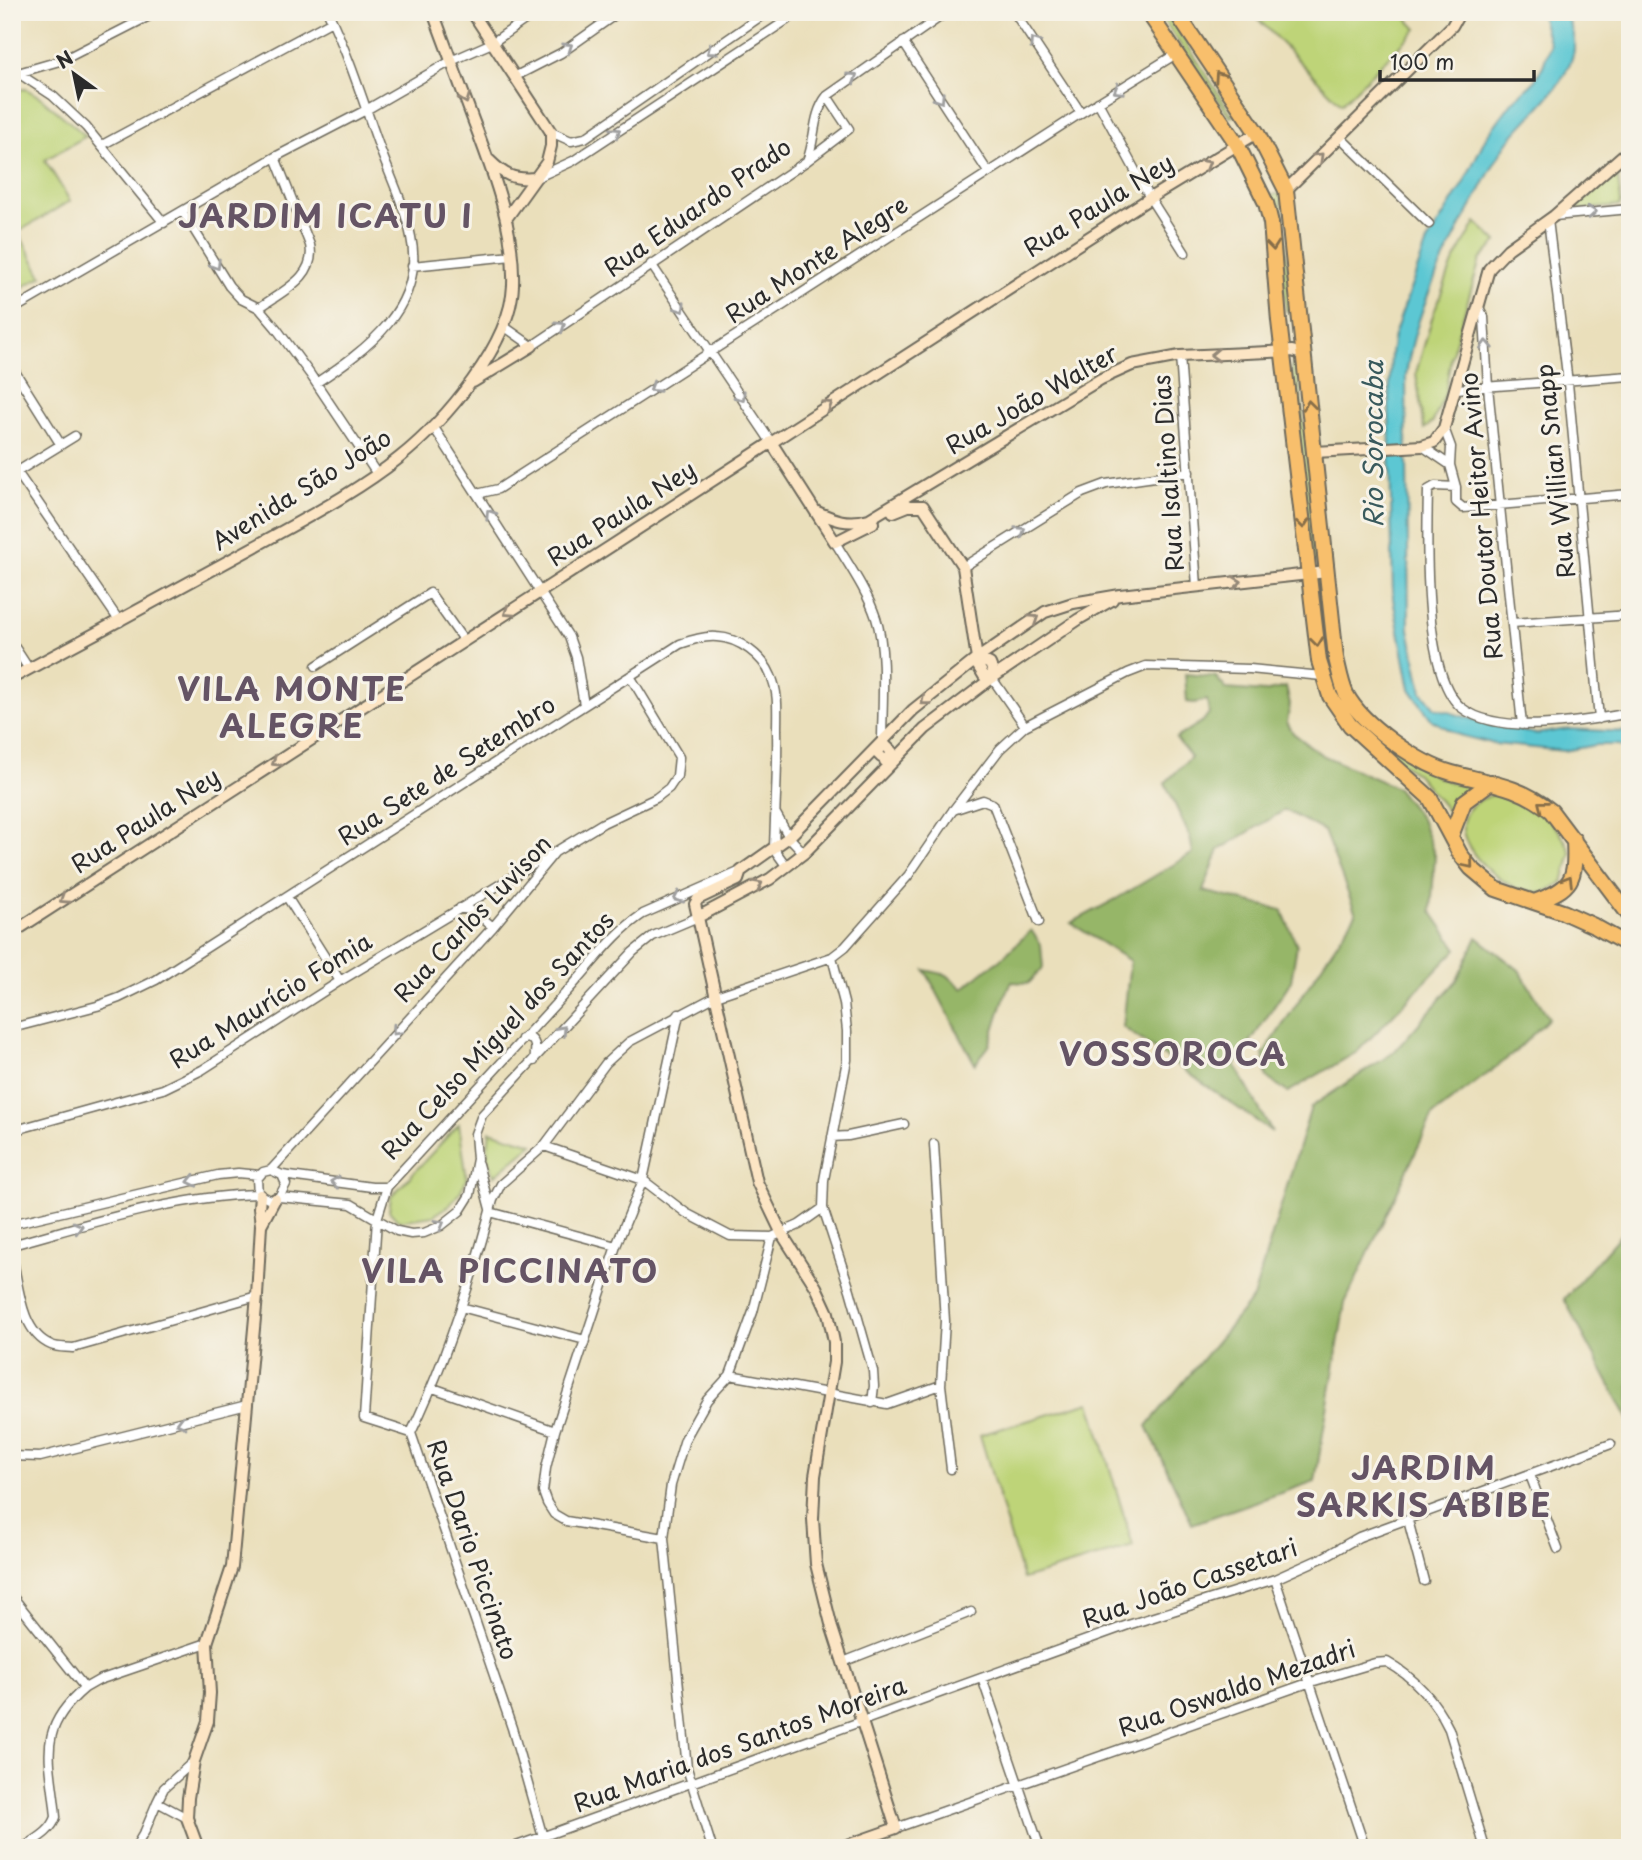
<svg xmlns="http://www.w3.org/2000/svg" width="1642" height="1860" font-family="'Playpen Sans',sans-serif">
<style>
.green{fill:#bed478;stroke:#748052;stroke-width:2}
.forest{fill:#96b668;stroke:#60704a;stroke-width:2}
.water{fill:#5bc7d3;stroke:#43797f;stroke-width:2}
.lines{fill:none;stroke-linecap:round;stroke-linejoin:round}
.street-casing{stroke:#6e6a5d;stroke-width:11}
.secondary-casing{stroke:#6e6a5d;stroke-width:14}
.highway-casing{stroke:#6e6a5d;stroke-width:18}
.street{stroke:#fff;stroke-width:8}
.secondary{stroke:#fce5c4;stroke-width:10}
.highway{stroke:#f8bf6c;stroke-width:14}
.oneway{stroke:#a0a0a0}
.oneway2{stroke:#876e48}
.oneway3{stroke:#948878}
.labels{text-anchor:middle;stroke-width:6;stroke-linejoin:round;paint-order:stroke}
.street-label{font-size:24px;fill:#2b2b2b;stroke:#f7f3e8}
.water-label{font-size:26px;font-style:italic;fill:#395a5d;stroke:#f7f3e8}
.district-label{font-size:32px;font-weight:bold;letter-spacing:2px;fill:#655465;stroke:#f7f3e8}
</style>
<rect width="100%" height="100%" fill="#f7f3e8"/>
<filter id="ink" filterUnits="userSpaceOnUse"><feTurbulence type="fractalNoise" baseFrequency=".0143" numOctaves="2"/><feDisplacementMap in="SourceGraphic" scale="14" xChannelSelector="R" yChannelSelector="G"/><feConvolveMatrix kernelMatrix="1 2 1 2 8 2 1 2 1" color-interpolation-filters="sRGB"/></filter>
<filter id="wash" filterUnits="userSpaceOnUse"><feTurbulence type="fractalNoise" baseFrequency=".00686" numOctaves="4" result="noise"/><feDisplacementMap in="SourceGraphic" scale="28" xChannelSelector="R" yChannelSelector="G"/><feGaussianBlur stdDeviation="1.57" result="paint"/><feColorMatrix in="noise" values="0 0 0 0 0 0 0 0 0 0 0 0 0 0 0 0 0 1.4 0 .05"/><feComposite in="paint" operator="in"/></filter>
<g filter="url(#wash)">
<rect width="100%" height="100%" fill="#eadfbb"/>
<path class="green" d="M1158,12h8l67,104 -3,1z
M1251,12h150l16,17 -76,75z
M26,89l14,8 46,39 -41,24 25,41 -52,31 24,44 -30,17v-203z
M1617,171l4,32 -2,3 -48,5z
M1281,193l10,116 -5,2 -7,-70 -10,-45z
M1476,222l21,20 -17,18 -29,97 -6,37 -12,28 -9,7 -8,-56 17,-58 20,-52z
M1294,358l3,3 22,198 -4,4h-4l-20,-196z
M1323,578l17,114 71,69 26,16 19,7 19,2 -15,11 -10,17 -33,-40 -50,-36 -25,-28 -19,-43 -8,-88z
M1495,794c35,8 62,24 76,59l-8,29 -20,11c-9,-1 -19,-2 -27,-5 -39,-18 -86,-74 -21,-94z
M459,1124l8,55 -7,13 -10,13 -17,11 -35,5 -9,-10 2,-14z
M490,1131l43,13 -39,32 -7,-21z
M1090,1402l43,144 -110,33 -43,-144z"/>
<path class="forest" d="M1185,674l31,3 10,12 38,3 22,-5 4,17 -3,18 6,11 29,22 75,33 24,31 14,37 -4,55 26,38 -100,103 -69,40 -21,-14 -4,-23 93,-141 -32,-83 -39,-21 -66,40 -16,41 79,19 15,35 -6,36 -56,84 37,67 -149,-105 7,-66 -59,-38 45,-24 77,-46 -3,-16 -25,-54 26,-26 -15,-19 27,-17 6,-8 -2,-13 -13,3 -7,-1z
M1031,930l10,15 2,23 -14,15 -17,-1 -6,10 -17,54 -14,18 -50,-94 22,5 16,14 18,-16 19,-13z
M1477,937l42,33 30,48 -36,36 -80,61 -88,188 -30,178 -123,43 -45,-98 106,-128 58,-191 83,-55 63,-72z
M1630,1224v198l-66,-123z"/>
<path class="water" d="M1540,12h25c6,16 13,29 7,46 -11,32 -40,55 -61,80 -15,19 -24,40 -35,60 -32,57 -61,114 -70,178l3,253 13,63 13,16 60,18 41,8 32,-5 60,3h2v19l-12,-6h-22l-32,6 -69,-7 -36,-9 -27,-15 -22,-31 -17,-90 -4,-194 2,-52 3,-18 33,-93 37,-60 22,-45 27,-36 20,-18 10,-17 7,-21z"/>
</g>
<g filter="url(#ink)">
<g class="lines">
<g class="street-casing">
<path id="street" d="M1014,12l67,101
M903,42l85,130
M12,67l6,6 35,23 33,31 78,96
M12,77l6,-4 45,-13 94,-48
M514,77l47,-24 58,-41
M1098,102l52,96 35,55
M551,132l20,9 14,-3 182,-126
M1340,137l89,87
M102,145l230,-124
M808,160l41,-31 -22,-33
M538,177l35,-16 226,-149
M183,212l46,74 12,13 18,9 17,20 34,46 67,100
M1554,216l76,-7
M1548,220l20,163 31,336
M651,264l120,178
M412,266l100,-10
M1478,306l6,11 4,70 34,338
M259,308c23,-17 58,-31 51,-63l-35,-88
M12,310l263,-153 91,-47 85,-49 41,-18 44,-31
M505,327l27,19 275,-185c9,-22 5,-46 20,-65l120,-84
M1180,356l17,230
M12,367l49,78
M316,383c50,-33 110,-76 95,-146 -6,-31 -21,-61 -32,-91 -16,-45 -30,-90 -51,-134
M1456,389l174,-13
M433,426l136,211 7,20 8,48
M1444,428l7,19 -1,18 6,22v15l7,6 167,-14
M1422,446l28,19
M17,472l103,150
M15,473l60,-37
M1456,487l-21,-1 -7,4c-1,49 -6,187 34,218 38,29 124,13 168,5
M477,494l21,-5 583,-376 95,-59
M835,542c15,25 32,49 41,76 11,33 6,88 6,124
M963,567l119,-74 24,-9 83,-12
M1512,623l118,-8
M12,643l17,26
M316,666l114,-73 34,48
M992,678l33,48
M953,810l30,-10 10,4 46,118
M775,812l14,25 15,16
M287,897l53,84
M460,908l15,4 18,15
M12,1028l85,-22 22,-8 37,-18 524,-336c12,-4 24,-8 37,-7 22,1 46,19 54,39 8,17 6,36 6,54 1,40 -2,79 -3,119l13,18
M522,1039l8,-1c8,6 5,14 4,23
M12,1131l151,-42 39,-19 138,-89 209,-126
M832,1137l16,-1 56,-12
M934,1144l11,177 -4,64 10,84
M544,1146l99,34 43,33 44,23 42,1 27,-12 24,-17
M478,1164l12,45
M271,1170l222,-243 62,-75 48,-29 53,-25 13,-10 8,-12 2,-19 -49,-81
M282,1175l4,9 -7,13 -9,3 -12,-6 -1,-15 6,-7 8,-2 11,5 90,12h15
M279,1197l72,7 46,27 14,3 13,-1 17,-7 19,-15 10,-16 7,-36 -2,-25 7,-19 151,-163 20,-16 45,-19
M490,1212l126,34
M12,1224l206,-49 20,-2 22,2
M12,1245c80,-22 163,-49 246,-51
M12,1256c7,29 8,76 39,89 7,3 15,2 22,3l184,-52
M461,1307l124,33
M730,1375l157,29 54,-19
M433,1388l122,43
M872,1403l2,-17 -1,-15 -23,-81 -27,-82 1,-28 23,-120v-29l-3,-28 -12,-46 13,-10 63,-71 43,-63 49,-64 25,-23 103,-53 18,-7 104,3 72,7
M411,1433l-47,-15 13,-199 10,-32c62,-67 124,-134 185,-201 23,-25 42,-53 71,-72l98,-43
M12,1456l28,1 207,-52
M1530,1475l28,74
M1408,1520l16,61
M664,1538l-98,-17 -12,-7 -7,-11 -4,-11 3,-24 9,-37 61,-185 27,-66 36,-166
M1275,1579l90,269
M12,1596l73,92c-50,42 -34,71 -29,129 -5,15 -20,22 -33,31
M843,1662l128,-50
M982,1678l58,170
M85,1688l14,-8 108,-37
M187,1818l-30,-16 7,-14 30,-27
M896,1828l415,-146 64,-19 12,-1c28,16 48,38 62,67l36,119
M135,1848l10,-17 12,-29
M511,1848l617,-223 147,-46 49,-22 35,-20 252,-93
M546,1848l-34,-120 -101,-295c36,-74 61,-154 82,-233l8,-16 43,-38 62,-83 23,-21 87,-46 116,-39
M712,1848l-25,-80 -23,-230 7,-53 14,-46 22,-39 23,-25 23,-63 19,-75"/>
</g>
<g class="secondary-casing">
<path id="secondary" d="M472,12l79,120v14l-4,16 -41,57
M489,160c15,15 24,20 46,18
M1286,190l166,-164 8,-14
M473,382l59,-36
M771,442l64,100 38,-19
M1315,452l107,-6 12,-4 10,-14 45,-159 19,-20 46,-33 76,-67
M923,506l40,61 15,99 6,10 8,2
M815,511c20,9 32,14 54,8l232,-140 31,-14 48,-9 112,-5 10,3
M893,512l15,-6h15
M978,658l12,6 4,10 -2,4
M12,678c81,-43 162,-87 242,-131 48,-27 103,-55 145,-89 45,-36 112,-113 114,-173 2,-58 -21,-115 -41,-168 -13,-35 -26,-70 -39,-105
M885,761c3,-2 6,-5 7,-9l-10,-10 -4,12c4,5 8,6 15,7
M698,917l72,-38 34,-26 121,-124 67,-51 87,-59 33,-19
M12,933l1138,-735 107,-65
M261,1225l14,-26
M198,1848l-11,-30 1,-20 6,-37 14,-40 2,-28 -3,-50 25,-76 25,-271 4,-71 -2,-17 1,-13
M839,1848l57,-20 -64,-200 -16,-64 -3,-45 2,-43 19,-114v-20l-6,-29 -12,-26 -34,-53 -25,-52 -62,-278 3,-5 40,-19 3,-9 48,-34 124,-127 65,-52 67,-46 28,-9 47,-8 207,-23"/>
</g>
<g class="highway-casing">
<path id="highway" d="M1148,12l89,132 29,59 5,20 8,98 40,340 11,35 20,29 80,73 30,56 11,14 25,21 67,23 31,14 36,20
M1176,12l81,121 29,57 50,468c3,12 5,25 10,36 16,31 73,70 106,79 38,10 68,13 99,38l79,105
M1451,836l13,-34 27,-20
M1534,902c39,-14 42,-22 40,-62"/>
</g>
<use href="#street" class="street"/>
<use href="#secondary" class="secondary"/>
<use href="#highway" class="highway"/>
</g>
<defs><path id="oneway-chevron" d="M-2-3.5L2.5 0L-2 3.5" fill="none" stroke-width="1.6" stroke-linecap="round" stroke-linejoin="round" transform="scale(1.75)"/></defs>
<g class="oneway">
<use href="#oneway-chevron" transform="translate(1034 42) rotate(-124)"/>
<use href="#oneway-chevron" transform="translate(568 47) rotate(-34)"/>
<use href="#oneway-chevron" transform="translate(711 51) rotate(145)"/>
<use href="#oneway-chevron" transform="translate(853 77) rotate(-35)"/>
<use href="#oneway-chevron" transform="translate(1118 90) rotate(148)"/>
<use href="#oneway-chevron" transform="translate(940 99) rotate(57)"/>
<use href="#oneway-chevron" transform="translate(616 132) rotate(-34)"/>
<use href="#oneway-chevron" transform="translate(1592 212) rotate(-5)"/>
<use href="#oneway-chevron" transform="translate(216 265) rotate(58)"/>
<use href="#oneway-chevron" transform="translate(681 308) rotate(56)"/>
<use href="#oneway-chevron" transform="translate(561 326) rotate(-34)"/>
<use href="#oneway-chevron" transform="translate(1486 345) rotate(-93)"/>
<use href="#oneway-chevron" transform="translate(654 388) rotate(147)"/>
<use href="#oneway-chevron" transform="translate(741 397) rotate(57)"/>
<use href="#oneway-chevron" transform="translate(490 514) rotate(-123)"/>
<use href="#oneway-chevron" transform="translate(1021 531) rotate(-32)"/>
<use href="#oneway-chevron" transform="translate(678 898) rotate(156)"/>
<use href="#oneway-chevron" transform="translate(562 1030) rotate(-48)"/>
<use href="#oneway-chevron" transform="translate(396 1031) rotate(133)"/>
<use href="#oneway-chevron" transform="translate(192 1181) rotate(167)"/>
<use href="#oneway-chevron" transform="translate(335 1182) rotate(-172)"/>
<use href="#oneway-chevron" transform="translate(440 1224) rotate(-30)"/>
<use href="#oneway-chevron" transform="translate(78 1227) rotate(-15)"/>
<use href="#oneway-chevron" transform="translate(181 1423) rotate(165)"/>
</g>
<g class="oneway2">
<use href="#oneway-chevron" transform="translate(1219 76) rotate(-124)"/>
<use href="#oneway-chevron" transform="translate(1273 246) rotate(84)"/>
<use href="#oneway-chevron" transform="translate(1309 405) rotate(-97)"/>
<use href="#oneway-chevron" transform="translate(1303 524) rotate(83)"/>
<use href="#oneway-chevron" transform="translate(1317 642) rotate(83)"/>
<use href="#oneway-chevron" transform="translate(1542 805) rotate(-142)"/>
<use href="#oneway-chevron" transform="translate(1469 864) rotate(50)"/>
<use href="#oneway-chevron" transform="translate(1568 880) rotate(-59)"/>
</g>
<g class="oneway3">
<use href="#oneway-chevron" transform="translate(465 99) rotate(69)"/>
<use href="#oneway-chevron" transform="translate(1319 157) rotate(-44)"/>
<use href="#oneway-chevron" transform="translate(1206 164) rotate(-31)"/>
<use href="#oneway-chevron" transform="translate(1215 355) rotate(178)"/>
<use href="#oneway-chevron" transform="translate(828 405) rotate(-33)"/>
<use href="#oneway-chevron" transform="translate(1237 582) rotate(-6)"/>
<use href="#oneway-chevron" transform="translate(508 612) rotate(147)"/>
<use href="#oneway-chevron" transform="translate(1034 619) rotate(-33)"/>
<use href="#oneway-chevron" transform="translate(925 701) rotate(141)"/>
<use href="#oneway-chevron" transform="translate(276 762) rotate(147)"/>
<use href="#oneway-chevron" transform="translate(758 885) rotate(-28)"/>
<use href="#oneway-chevron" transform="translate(64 899) rotate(147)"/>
</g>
</g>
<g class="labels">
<g class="street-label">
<text transform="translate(1099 206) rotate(-32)" y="8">Rua Paula Ney</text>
<text transform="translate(698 208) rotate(-35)" y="8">Rua Eduardo Prado</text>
<text transform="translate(817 260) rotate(-33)" y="8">Rua Monte Alegre</text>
<text transform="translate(1032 400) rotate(-30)" y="8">Rua João Walter</text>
<text transform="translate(1556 471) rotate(-96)" y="8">Rua Willian Snapp</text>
<text transform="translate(1169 473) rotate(-94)" y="8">Rua Isaltino Dias</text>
<text transform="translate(302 490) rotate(-32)" y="8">Avenida São João</text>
<text transform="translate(622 514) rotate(-33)" y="8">Rua Paula Ney</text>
<text transform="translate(1482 516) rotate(-95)" y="8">Rua Doutor Heitor Avino</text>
<text transform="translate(447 771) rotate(-33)" y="8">Rua Sete de Setembro</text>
<text transform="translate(146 821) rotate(-33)" y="8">Rua Paula Ney</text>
<text transform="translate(473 919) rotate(-47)" y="8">Rua Carlos Luvison</text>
<text transform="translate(271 1001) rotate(-32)" y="8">Rua Maurício Fomia</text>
<text transform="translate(498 1036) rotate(-47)" y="8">Rua Celso Miguel dos Santos</text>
<text transform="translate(472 1550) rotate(71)" y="8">Rua Dario Piccinato</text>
<text transform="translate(1190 1584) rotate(-19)" y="8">Rua João Cassetari</text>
<text transform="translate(1237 1689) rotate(-19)" y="8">Rua Oswaldo Mezadri</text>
<text transform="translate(740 1745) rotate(-20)" y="8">Rua Maria dos Santos Moreira</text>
</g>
<g class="water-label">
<text transform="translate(1374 444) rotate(-90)" y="9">Rio Sorocaba</text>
</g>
<g class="district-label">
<text x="326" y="228">JARDIM ICATU I</text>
<text x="292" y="701">VILA MONTE<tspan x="292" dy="37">ALEGRE</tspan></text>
<text x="1173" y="1066">VOSSOROCA</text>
<text x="510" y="1283">VILA PICCINATO</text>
<text x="1424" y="1480">JARDIM<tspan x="1424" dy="37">SARKIS ABIBE</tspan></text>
</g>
</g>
<rect width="1642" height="1860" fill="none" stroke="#f7f3e8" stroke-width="42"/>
<g transform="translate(74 74) rotate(327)" stroke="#f7f3e8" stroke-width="5" paint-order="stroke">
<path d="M0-5L12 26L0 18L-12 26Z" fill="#2b2b2b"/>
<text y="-10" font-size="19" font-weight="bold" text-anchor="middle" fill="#2b2b2b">N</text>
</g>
<path d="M1380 70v10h154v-10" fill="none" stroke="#2b2b2b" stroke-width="3.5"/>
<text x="1390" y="70" font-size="21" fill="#2b2b2b" stroke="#f7f3e8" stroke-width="5" paint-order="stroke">100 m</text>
</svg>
